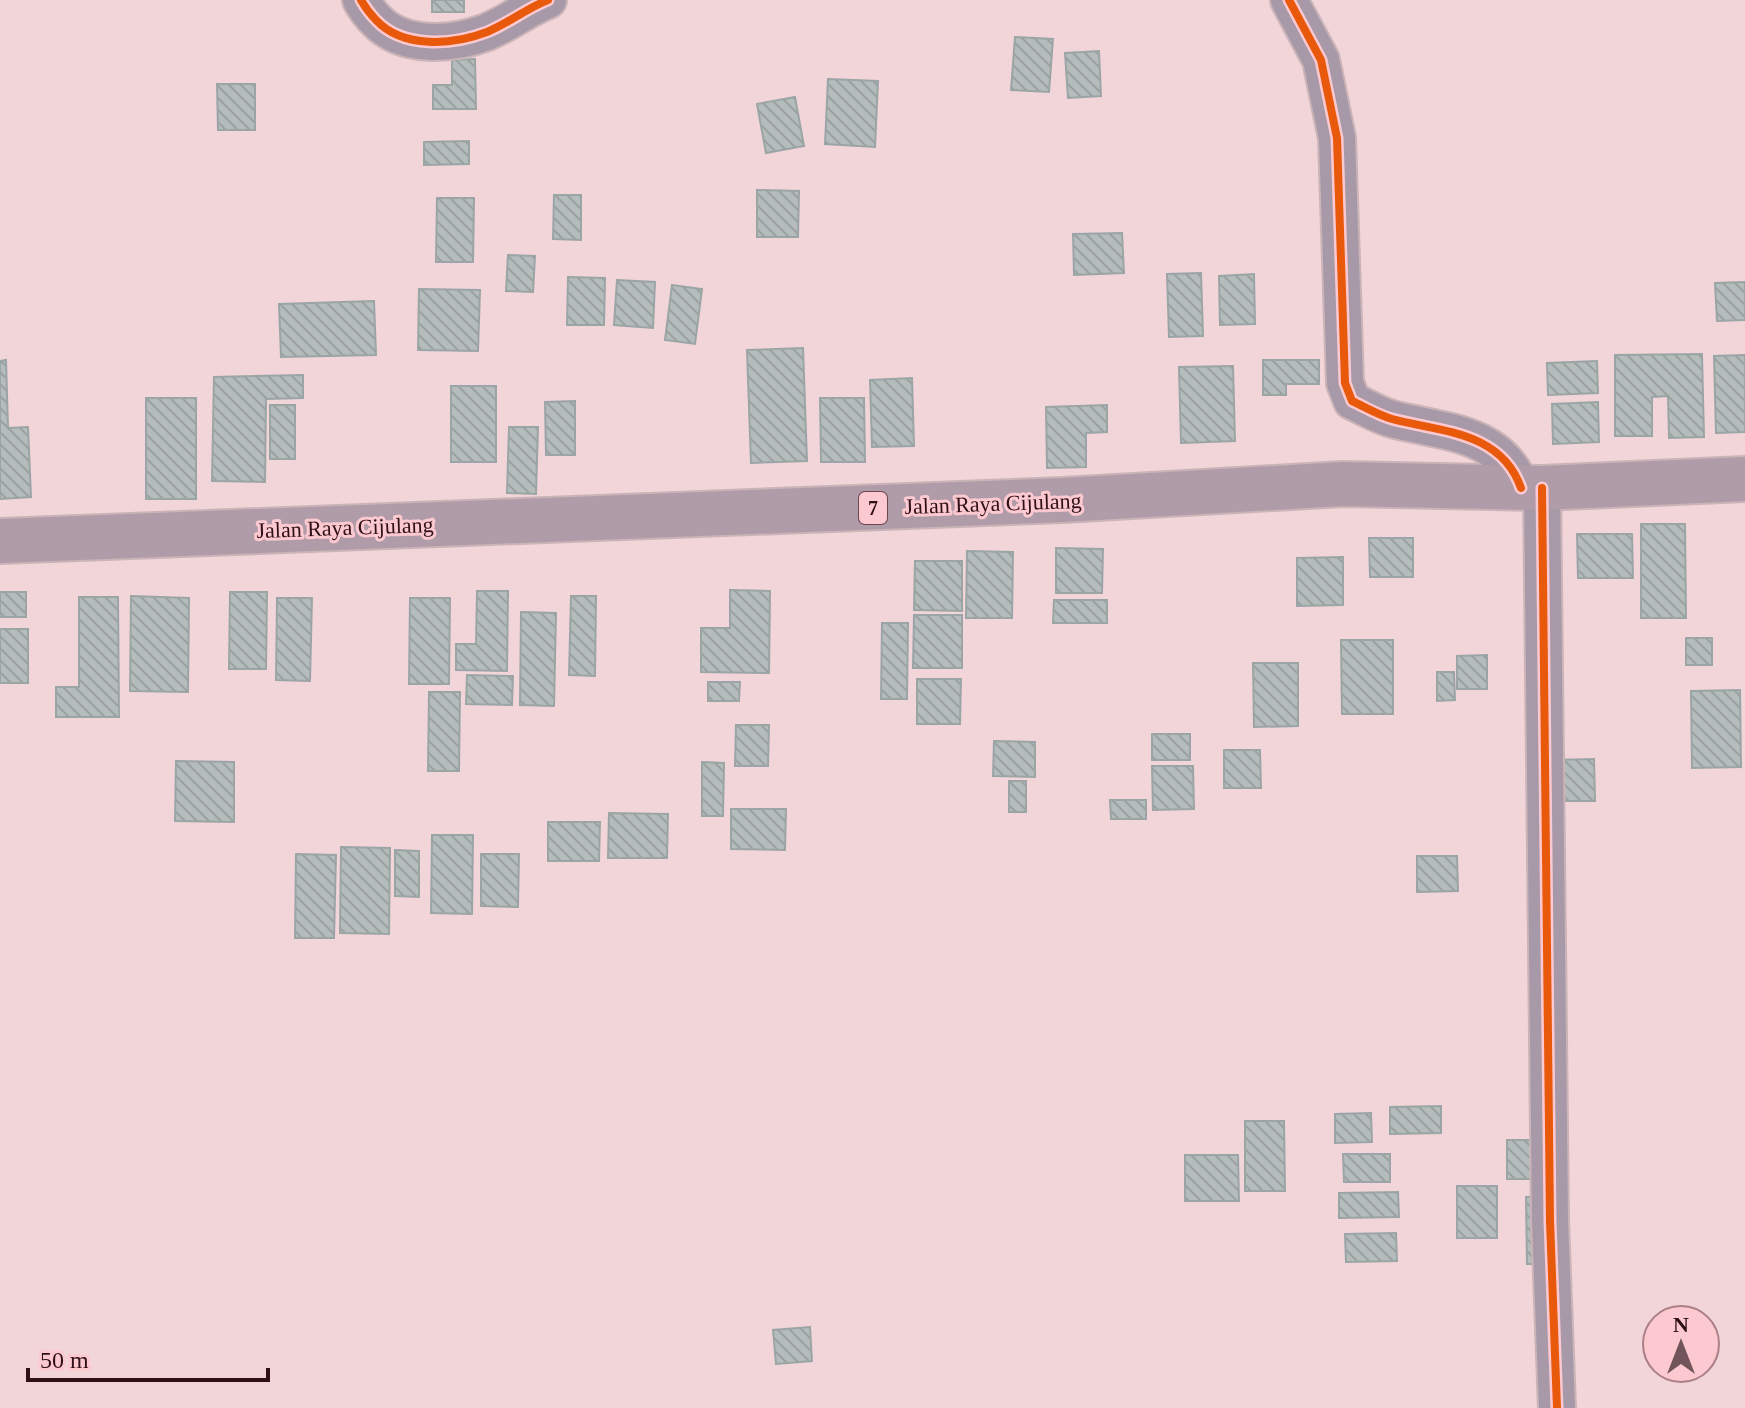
<svg xmlns="http://www.w3.org/2000/svg" width="1745" height="1408" font-family="Georgia,serif">
<style>
.building{fill:url(#building-back-hatch);stroke:#9ca5a5;stroke-width:2}
.lines{fill:none;stroke-linecap:round;stroke-linejoin:round}
.minor-casing{stroke:#cbb4b8;stroke-width:40}
.trunk-casing{stroke:#cbb4b8;stroke-width:48}
.minor{stroke:#a799a7;stroke-width:36}
.trunk{stroke:#b09ca8;stroke-width:44}
.cycleway-casing{stroke:#fdc9d1;stroke-width:13}
.cycleway{stroke:#e8590c;stroke-width:8}
.labels{text-anchor:middle;stroke-width:6;stroke-linejoin:round;paint-order:stroke}
.shield{fill:#fdc9d1;stroke:#6c484e;stroke-width:2}
.shield-label{font-size:20px;font-weight:bold;fill:#2e1016}
.street-label{font-size:22px;fill:#2e1016;stroke:#fdc9d1}
</style>
<defs>
<pattern id="building-back-hatch" width="6" height="6" patternUnits="userSpaceOnUse" patternTransform="scale(2)"><rect width="6" height="6" fill="#b4bcbc"/><path d="M-1 5l2 2M0 0l6 6M5-1l2 2" fill="none" stroke="#9ba1a1"/></pattern>
</defs>
<rect width="100%" height="100%" fill="#f1d5d9"/>
<path class="building" d="M432,0h32v12h-32z
M1015,37l38,2 -4,53 -38,-2z
M1099,51l2,45 -33,2 -3,-45z
M475,59l1,50h-43v-24h19v-25z
M828,79l50,2 -3,66 -50,-3z
M217,84h38v46h-37z
M795,97l9,49 -38,7 -9,-49z
M469,141v23l-45,1v-23z
M757,190l42,1 -1,46h-41z
M554,195h27v45l-28,-1z
M437,198h37l-1,64h-37z
M1122,233l2,40 -50,2 -1,-41z
M508,255l27,1 -2,36 -27,-1z
M1201,273l2,63 -34,1 -2,-63z
M1254,274l1,50 -35,1 -1,-49z
M568,277l37,1 -1,47h-37z
M617,280l38,2 -2,46 -39,-3z
M1745,282v38l-28,1 -2,-38z
M672,285l30,4 -7,55 -30,-4z
M419,289l61,1 -2,61 -60,-1z
M374,301l2,54 -95,2 -2,-53z
M803,348l4,113 -56,2 -4,-113z
M1702,354l2,83 -35,1 -1,-42 -16,1v39h-37v-81z
M1745,355v77l-29,1 -2,-77z
M6,360l2,68 20,-1 3,70 -31,2v-138z
M1263,360h56v24h-33v11h-23z
M1597,361l1,32 -50,2 -1,-32z
M1233,366l2,75 -54,2 -2,-76z
M303,375v23l-37,1 -1,83 -53,-1 2,-104z
M912,378l2,68 -42,1 -2,-67z
M451,386h45v76h-45z
M146,398h50v101h-50z
M820,398h44l1,64h-44z
M575,401v54h-29l-1,-53z
M1598,402l1,40 -46,2 -1,-40z
M270,405h25v54h-25z
M1107,405v27l-21,1v34l-39,1 -1,-61z
M509,427h29l-2,67 -29,-1z
M1641,524h44l1,94h-45z
M1577,534h55l1,44h-55z
M1369,538h44v39h-43z
M1056,548l47,1 -1,44h-46z
M967,551l46,1 -1,66h-46z
M1343,557v48l-46,1v-48z
M915,561h47v50l-48,-1z
M730,590l40,1 -1,82 -68,-1v-44h29z
M477,591h31l-1,80 -51,-1v-26h20z
M0,592h26v25h-26z
M230,592h37l-1,77h-37z
M131,596l58,2 -1,94 -58,-1z
M571,596h25l-1,80 -26,-1z
M79,597h39l1,120h-63v-30h23z
M277,598h35l-2,83 -34,-1z
M410,598h40l-1,86h-40z
M1054,600h53v23h-54z
M521,612l35,1 -2,93 -34,-1z
M914,615h48v53h-49z
M882,623h26l-1,76h-26z
M0,629h28v54h-28z
M1686,638h26v27h-26z
M1341,640h52v74h-51z
M1487,655v34h-30v-33z
M1253,663h45v63l-44,1z
M1437,672h17l1,28 -18,1z
M467,675l46,1 -1,29 -46,-1z
M917,679h44l-1,45h-43z
M708,682h32l-1,19h-31z
M1740,690l1,77 -49,1 -1,-77z
M429,692h31l-1,79h-31z
M736,725h33l-1,41h-33z
M1152,734h38v26h-38z
M994,741l41,1v35l-42,-1z
M1224,750h36l1,38h-37z
M1594,759l1,42h-41l-1,-41z
M176,761l58,1v60l-59,-1z
M702,762l22,1 -1,53h-21z
M1152,766h41l1,43 -41,1z
M1009,781h17v31h-17z
M1110,800h36v19h-35z
M731,809h55l-1,41 -54,-1z
M609,813l59,1 -1,44h-59z
M548,822h52l-1,39h-51z
M432,835h41l-1,79 -41,-1z
M341,847l49,1 -1,86 -49,-1z
M395,850l24,1v46l-24,-1z
M296,854l40,1 -2,83h-39z
M481,854h38l-1,53 -37,-1z
M1417,856h40l1,35 -41,1z
M1441,1106v27l-51,1v-27z
M1371,1113l1,29 -37,1v-29z
M1245,1121h39l1,70h-40z
M1507,1140h27v39h-27z
M1343,1154h47v28h-46z
M1185,1155h53l1,46h-54z
M1457,1186h40v52h-40z
M1398,1192l1,25 -60,1v-25z
M1550,1196l1,68h-24l-1,-67z
M1396,1233l1,28 -51,1 -1,-28z
M810,1327l2,34 -36,3 -3,-34z"/>
<g class="lines">
<g class="minor-casing">
<path id="minor" d="M361,0c4,7 9,14 15,20 27,29 77,25 111,12 22,-9 40,-24 61,-32
M1289,0l32,60 16,78 8,245 7,18c13,6 26,14 40,18 49,13 109,12 129,69
M1542,488l8,733 7,187"/>
</g>
<g class="trunk-casing">
<path id="trunk" d="M0,541l1063,-41 280,-16 199,4 203,-9"/>
</g>
<use href="#minor" class="minor"/>
<use href="#trunk" class="trunk"/>
<g class="cycleway-casing">
<path id="cycleway" d="M361,0c4,7 9,14 15,20 27,29 77,25 111,12 22,-9 40,-24 61,-32
M1289,0l32,60 16,78 8,245 7,18c13,6 26,14 40,18 49,13 109,12 129,69
M1542,488l8,733 7,187"/>
</g>
<use href="#cycleway" class="cycleway"/>
</g>
<g class="labels">
<rect class="shield" x="859" y="492" width="28" height="32" rx="6"/>
<g class="shield-label">
<text x="873" y="515">7</text>
</g>
<g class="street-label">
<text transform="translate(993 503) rotate(-2)" y="8">Jalan Raya Cijulang</text>
<text transform="translate(345 527) rotate(-2)" y="8">Jalan Raya Cijulang</text>
</g>
</g>
<g transform="translate(1681 1344)"><circle r="38" fill="#fdc9d1" stroke="#aa7f86" stroke-width="2"/>
<path d="M0-6L14 30L0 20L-14 30Z" fill="#72555a"/>
<text y="-12" font-size="22" font-weight="bold" text-anchor="middle" fill="#2e1016">N</text>
</g>
<path d="M28 1368v12h240v-12" fill="none" stroke="#2e1016" stroke-width="4"/>
<text x="40" y="1368" font-size="24" fill="#2e1016" stroke="#fdc9d1" stroke-width="6" paint-order="stroke">50 m</text>
</svg>
